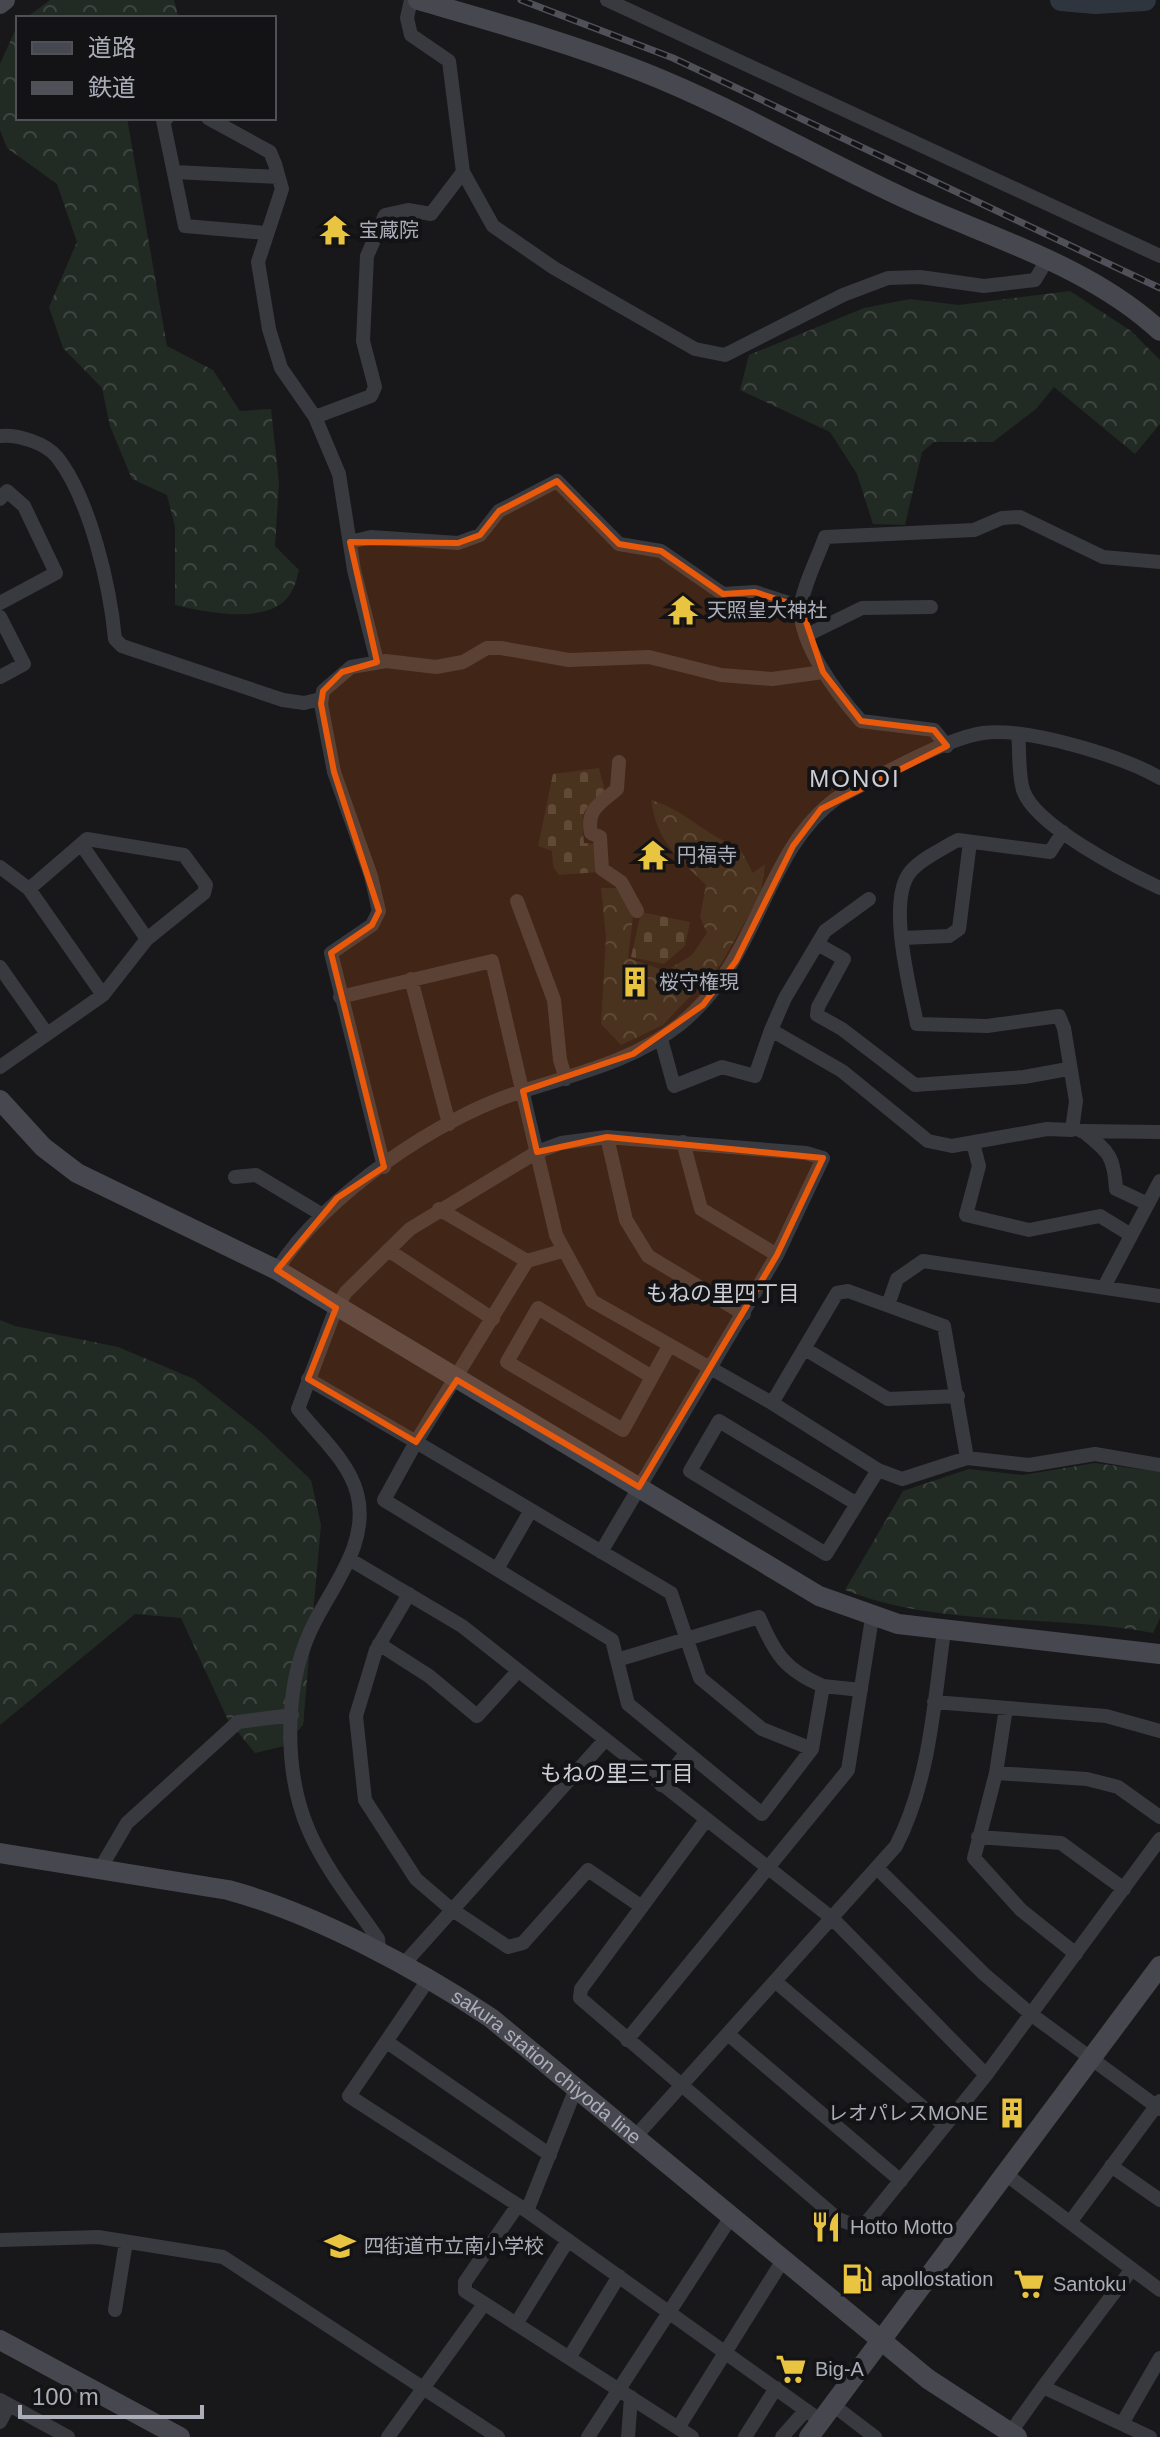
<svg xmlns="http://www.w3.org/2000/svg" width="1160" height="2437" font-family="Arial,'Noto Sans JP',sans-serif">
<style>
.forest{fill:url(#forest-crowns)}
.cemetery{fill:url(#cemetery-stones)}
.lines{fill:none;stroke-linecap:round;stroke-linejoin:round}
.river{stroke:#2f353e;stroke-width:22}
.street{stroke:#393a3f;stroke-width:14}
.secondary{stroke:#47484f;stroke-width:20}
.rail-casing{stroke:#505158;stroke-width:7}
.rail{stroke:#131315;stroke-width:4;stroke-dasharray:12;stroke-linecap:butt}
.marked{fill:#e8590c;fill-opacity:0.2;stroke:#e8590c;stroke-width:6;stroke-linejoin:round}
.labels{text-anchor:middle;stroke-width:8;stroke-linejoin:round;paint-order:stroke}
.poi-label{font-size:20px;fill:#abaeb9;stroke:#131315;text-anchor:start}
.street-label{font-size:20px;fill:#abaeb9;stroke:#131315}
.neighbourhood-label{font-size:22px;fill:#cccdd5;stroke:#131315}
.quarter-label{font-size:24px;letter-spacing:2px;fill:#cccdd5;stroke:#131315}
</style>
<defs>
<pattern id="forest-crowns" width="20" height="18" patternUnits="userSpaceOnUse" patternTransform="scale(2)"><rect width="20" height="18" fill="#222a24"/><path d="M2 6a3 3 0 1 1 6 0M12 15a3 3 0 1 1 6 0" fill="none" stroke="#3f4642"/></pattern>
<pattern id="cemetery-stones" width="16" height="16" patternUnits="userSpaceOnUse" patternTransform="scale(2)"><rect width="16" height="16" fill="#222a24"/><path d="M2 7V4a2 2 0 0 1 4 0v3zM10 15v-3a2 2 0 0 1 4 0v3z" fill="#3f4642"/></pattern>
</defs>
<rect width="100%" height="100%" fill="#18181a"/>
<path class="forest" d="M50,0h124l5,18h-153z
M18,24v94h109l40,228 46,24 27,41 31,-2 8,74 -4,63 24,24c-2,8 -4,17 -9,24 -19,32 -86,18 -115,11v-78l-8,-32 -35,-16 -22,-53 -8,-38 -39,-40 -14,-41 28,-65 -20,-58 -50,-36 -7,-18v-66z
M1070,291l61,40 29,29v64l-25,30 -81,-67 -18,22 -43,33h-59l-12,10 -17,73 -32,-1 -16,-50 -27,-42 -90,-42 9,-35 115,-47 46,-9 49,6z
M651,800c33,9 56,37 88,47l14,26 12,-9 -4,30 -40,70 -58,61 -42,20 -20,-21 5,-87 -5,-49h15l17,29 -5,41 38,13 26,-16 15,-22 -7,-16 6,-32c-29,-29 -49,-43 -55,-85z
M0,1320l15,6 103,21 76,32 67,53 50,48 10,45 -18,200 -19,21 -29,7 -27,-33 -47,-102 -46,-4 -135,111z
M1095,1463l65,9v146l-7,15c-101,-19 -212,-5 -308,-43l58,-99 66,-22 54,6z"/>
<path class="cemetery" d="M599,768l7,26c-27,15 -24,19 -22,49l13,1 2,28 -40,3 -6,-9 -1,-15 -14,-5 15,-72z
M641,912l49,10 -5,24 -21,18 -33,-7z"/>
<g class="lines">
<path class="river" d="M1061,0l34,3 50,-3"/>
<path class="street" d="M411,0l-4,18 4,17 38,26 14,111 30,54 61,42 141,81 30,6 118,-60 45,-17 32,-1 64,9 51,-6 12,-20
M607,0l553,256
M167,118l-4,2 22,106 81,7
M208,118l62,34 5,12 7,25 -24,73 11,67 12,39 34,49 24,57 15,96 23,91
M174,172l104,5
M315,417l56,-21 4,-9 -12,-46 4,-85 18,-41 23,-5 23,4 32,-42
M0,436c17,-2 46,7 57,21 33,42 53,129 58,182l7,7 161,54 21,3 17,-4
M0,499l7,-8 17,15 32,67 -56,30
M350,542l21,-5 87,6 22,-8 19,-24 58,-30 62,63 42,7 62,43 32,-2 46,15
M0,617l24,47 -24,13
M807,635l55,-27 69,-1
M1018,734c2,18 0,39 5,56 12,36 103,82 137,98
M947,746l-13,-16 -73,-9c-23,-26 -63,-78 -60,-114 1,-19 18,-52 24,-70l149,-7 28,-12 18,-1 83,40 57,5
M619,762l-2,27c-17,15 -31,20 -26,44l9,4 2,32 19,13 16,29
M81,844l66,95
M0,867l29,22 58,-50 97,16 22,30 -2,8 -57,46 -44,56 -103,72
M29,889l74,106
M869,899l-44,32 -40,67 -14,32 71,41 86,70 24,5 95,-17 25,1 4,-29 -12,-73 -5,-12 -72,10 -70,-2c-7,-36 -31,-125 -6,-153 10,-12 28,-20 41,-28l6,-3 92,12 13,-20
M517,901l37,99 6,60 6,19
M902,938l47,-2 10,-7 11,-87
M819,945l25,14 -26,48 -1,8 25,14 73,56 109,-8 44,-8
M0,967l47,67
M411,979l38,145
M340,997l152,-36 64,274 36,66 180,102 106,67 24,9 65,-21 -23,-132 -96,-35 -11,2 -65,110
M661,1039l13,47 48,-19 33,9 16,-46
M1081,1131l79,1
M1084,1132c25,20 30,24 32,57l32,15
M607,1137l19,83 22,36 96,58
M683,1142l18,67 76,46
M973,1143l6,23 -13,49 63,15 71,-14 31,19
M384,1167l-53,-214 41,-28 7,-14 -8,-35 -37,-104 -13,-68 2,-13 28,-24 35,-6 50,6 27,-5 24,-14h14l68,12 80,-3 72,18 51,4 51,-7
M235,1177l21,-2 65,39
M439,1209l88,52 35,-10
M388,1250l105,69
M277,1270c46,-74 163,-154 246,-179 56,-18 110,-30 156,-66 81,-64 84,-174 158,-227 38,-19 106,-59 146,-65 43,-6 139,23 177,45
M1105,1285l55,-104
M888,1305l9,-26 26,-18 237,35
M805,1349l83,50 70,-3
M652,1377l-114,-69 -31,54 116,68 46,-84
M308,1379l108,63 111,-181
M967,1458l62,7 66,-11 65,11
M857,1504l-138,-83 -29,50 136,83 52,-84
M349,1559l113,67 371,293 153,156
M497,1569l34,-59
M409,1594l-33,56 -20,66 9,84 51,79 35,30 57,38 15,-4 65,-73 54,37
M379,1644l50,32 48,40 41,-45
M617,1660l142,-43c16,37 26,53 64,69
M934,1702l172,14 54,15
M1006,1708l-10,65 -22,85 47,52 55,44
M812,1749l-50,-20 -62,-51 -29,-85 -255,-151 -32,58 228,140 16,64 134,110 50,-65 11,-63 38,4
M996,1773l91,6 31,8 42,30
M661,1785l26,-33
M706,1820l-125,169 -1,9 258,221 24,9 124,-153 174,-236
M978,1837l83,6 63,46
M100,1869l27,-46 111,-101 54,-7
M878,1869l106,105 48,41 128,94
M380,1955l-2,-16c-23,-34 -52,-69 -69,-108 -25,-57 -25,-140 0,-197 19,-44 62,-88 48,-141 -9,-33 -39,-58 -59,-84l38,-101 10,-16 64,-63 127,-77 24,-9 46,-6 199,16 17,5 -46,97 -176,297
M402,1966l203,-226
M428,1980l-79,116 178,115 294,210
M776,1982l169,144
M729,2035l172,146
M627,2040l221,-270 24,-152
M387,2042l163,113
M635,2137l261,-291c34,-66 38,-143 48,-215
M1111,2166l49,34
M1004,2173l156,117
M518,2205l-53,77v9l227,146
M527,2211l49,-123
M1071,2221l89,-120
M0,2240l98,-3 125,20 275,180
M1132,2269l-89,118 107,50
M115,2310l11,-68
M516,2324l52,-84
M569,2358l50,-82
M0,2400l68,37
M833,2405l42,32
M0,2422l9,-17
M1123,2422l37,-64
M678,2428l105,-168
M1010,2433l33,-46
M388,2437l96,-133
M588,2437l143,-220
M628,2437l3,-40
M745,2437l31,-49
M782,2437l24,-27"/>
<g class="secondary">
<path d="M418,0c76,22 152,43 225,72 89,35 174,86 261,126 86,40 185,67 256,133"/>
<path d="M0,4l5,-4"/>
<path d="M0,1100l43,47 34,26 200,97 542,326 79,28 262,30"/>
<path id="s1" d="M0,1853l228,37c86,23 188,78 263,128l437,361 89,58"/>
<path d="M0,2340l180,97"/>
<path d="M809,2437l351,-471"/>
</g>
<g class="rail-casing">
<path id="rail" d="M521,0l152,58 487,230"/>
</g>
<use href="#rail" class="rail"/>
</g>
<path class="marked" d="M557,481l62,63 42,7 62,43 32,-2 46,15 22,65 38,49 73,9 13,16 -126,63 -28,37 -57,115 -33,44 -70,49 -110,37 14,61 70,-15 216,21 -46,97 -138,232 -182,-107 -41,62 -108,-63 28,-71 -59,-38 60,-72 47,-31 -53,-214 41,-28 7,-14 -45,-139 -13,-68 2,-13 19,-19 35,-10 -27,-120 108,1 22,-8 19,-24z"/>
<defs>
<g id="temple-bare" transform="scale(2.4)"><path d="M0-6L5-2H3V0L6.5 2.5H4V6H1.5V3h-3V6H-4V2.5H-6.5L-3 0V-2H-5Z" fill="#e9c441" stroke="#131315" stroke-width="2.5" paint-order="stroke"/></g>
<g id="building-bare" transform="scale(2.4)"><path d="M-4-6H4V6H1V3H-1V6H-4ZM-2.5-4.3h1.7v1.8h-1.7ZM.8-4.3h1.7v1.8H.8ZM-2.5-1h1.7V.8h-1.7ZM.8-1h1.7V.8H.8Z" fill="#e9c441" stroke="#131315" stroke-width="2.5" paint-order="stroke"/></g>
<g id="restaurant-bare" transform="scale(2.4)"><path d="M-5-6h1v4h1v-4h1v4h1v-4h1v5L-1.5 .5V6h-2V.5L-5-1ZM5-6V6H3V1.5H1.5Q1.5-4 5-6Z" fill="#e9c441" stroke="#131315" stroke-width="2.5" paint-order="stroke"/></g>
<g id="school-bare" transform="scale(2.4)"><path d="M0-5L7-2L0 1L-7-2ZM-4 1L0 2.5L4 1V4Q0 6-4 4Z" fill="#e9c441" stroke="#131315" stroke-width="2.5" paint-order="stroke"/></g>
<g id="fuel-bare" transform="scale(2.4)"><path d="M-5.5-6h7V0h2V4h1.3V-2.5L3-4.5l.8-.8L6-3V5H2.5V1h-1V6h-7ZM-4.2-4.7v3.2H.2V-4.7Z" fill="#e9c441" stroke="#131315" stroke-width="2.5" paint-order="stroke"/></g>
<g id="supermarket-bare" transform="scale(2.4)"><path d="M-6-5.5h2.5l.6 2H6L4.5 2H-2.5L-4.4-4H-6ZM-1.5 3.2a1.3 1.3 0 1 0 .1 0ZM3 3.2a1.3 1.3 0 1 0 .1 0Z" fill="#e9c441" stroke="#131315" stroke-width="2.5" paint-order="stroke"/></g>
</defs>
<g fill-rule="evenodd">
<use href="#temple-bare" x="335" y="230"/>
<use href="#temple-bare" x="683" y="610"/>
<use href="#temple-bare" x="653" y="855"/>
<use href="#building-bare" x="635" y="982"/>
<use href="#building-bare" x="1012" y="2113"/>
<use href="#restaurant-bare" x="826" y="2227"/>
<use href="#school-bare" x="340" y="2246"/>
<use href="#fuel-bare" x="857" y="2279"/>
<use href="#supermarket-bare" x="1029" y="2284"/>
<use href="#supermarket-bare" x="791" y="2369"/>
</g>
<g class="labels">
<g class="poi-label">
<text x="359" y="237">宝蔵院</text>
<text x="707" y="617">天照皇大神社</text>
<text x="677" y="862">円福寺</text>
<text x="659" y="989">桜守権現</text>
<text x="988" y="2120" text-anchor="end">レオパレスMONE</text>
<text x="850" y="2234">Hotto Motto</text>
<text x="364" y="2253">四街道市立南小学校</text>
<text x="881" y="2286">apollostation</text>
<text x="1053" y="2291">Santoku</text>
<text x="815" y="2376">Big-A</text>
</g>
<g class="street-label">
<text dy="7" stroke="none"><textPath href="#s1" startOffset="598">sakura station chiyoda line</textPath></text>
</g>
<g class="neighbourhood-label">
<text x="723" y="1301">もねの里四丁目</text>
<text x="617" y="1781">もねの里三丁目</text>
</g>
<g class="quarter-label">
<text x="855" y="787">MONOI</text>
</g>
</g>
<rect x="16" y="16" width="260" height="104" fill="#131315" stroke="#505157" stroke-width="2"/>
<rect x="32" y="42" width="40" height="12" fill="#47484f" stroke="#505157" stroke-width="2"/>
<text x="88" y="56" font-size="24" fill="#abaeb9">道路</text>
<rect x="32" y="82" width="40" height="12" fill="#505158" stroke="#505157" stroke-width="2"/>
<text x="88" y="96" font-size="24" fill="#abaeb9">鉄道</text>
<path d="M20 2405v12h182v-12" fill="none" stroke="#abaeb9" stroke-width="4"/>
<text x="32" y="2405" font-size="24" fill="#abaeb9" stroke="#131315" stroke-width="6" paint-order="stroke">100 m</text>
</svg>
